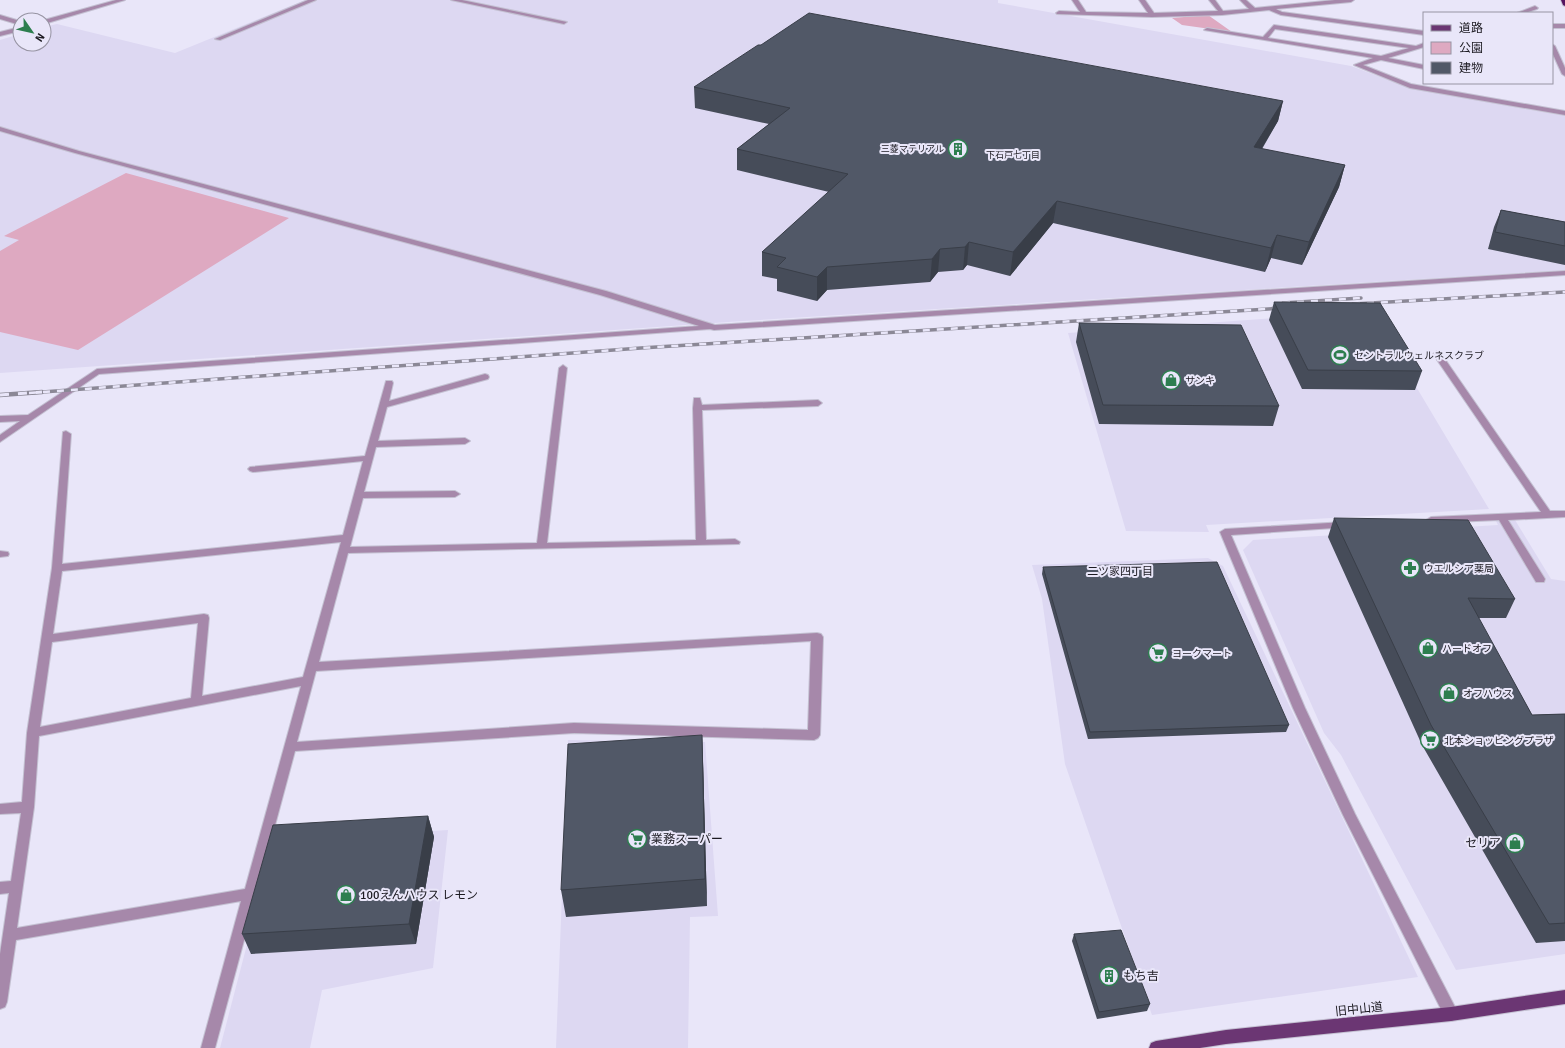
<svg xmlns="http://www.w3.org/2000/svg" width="1565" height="1048" font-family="Signika,'Noto Sans JP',sans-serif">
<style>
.built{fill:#ddd8f2}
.green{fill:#dea9c1}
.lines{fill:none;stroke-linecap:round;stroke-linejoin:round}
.minor-casing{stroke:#c4c1d2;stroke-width:2}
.major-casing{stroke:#c4c1d2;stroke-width:2}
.highway-casing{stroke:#c4c1d2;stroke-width:2}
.minor{fill:#a688aa;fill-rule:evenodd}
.major{fill:#6b3673;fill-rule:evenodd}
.highway{fill:#55135f;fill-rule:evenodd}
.rail-far1-casing{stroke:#8b8896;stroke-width:3.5}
.rail-casing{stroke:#8b8896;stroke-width:4.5}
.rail-far1{stroke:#e9e6f9;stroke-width:2.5;stroke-dasharray:7;stroke-linecap:butt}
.rail{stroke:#e9e6f9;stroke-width:3;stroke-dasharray:9;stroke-linecap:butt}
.wall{fill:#464c59}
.shaded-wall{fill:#393e48}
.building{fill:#515867;stroke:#393e48}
.labels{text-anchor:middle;stroke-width:4;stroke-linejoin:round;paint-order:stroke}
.far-poi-label{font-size:9px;fill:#1c1a21;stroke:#e9e6f9;text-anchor:end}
.far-neighbourhood-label{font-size:9px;fill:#1c1a21;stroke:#e9e6f9}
.poi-label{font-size:10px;fill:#1c1a21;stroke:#e9e6f9;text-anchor:start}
.neighbourhood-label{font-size:11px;fill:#1c1a21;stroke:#e9e6f9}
.near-poi-label{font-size:12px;fill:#1c1a21;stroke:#e9e6f9;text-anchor:start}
.near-street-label{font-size:12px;fill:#1c1a21;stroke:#e9e6f9}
</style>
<rect width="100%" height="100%" fill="#e9e6f9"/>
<path class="built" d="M305,0h693v3l353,63 59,22 155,28v154l-823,51 -742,52v-333l20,-6v10h24v-17l13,-3 118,29z
M1371,311l118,198 -283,16 3,7 -83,-1 -58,-198z
M1515,520l36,59 14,2v373l-109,16 -115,-215 -17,-22 -81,-183 10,-10 245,-15 -2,-4z
M1208,558l15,8 195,411 -266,38 -87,-251 -23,-165 -10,-34z
M568,740l137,2 13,174 -28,1 -2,131h-132z
M448,830l-15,138 -111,22 -12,58h-90l54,-207z"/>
<path class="green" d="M1208,15l24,17 -50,-7 -10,-7z
M126,173l163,45 -211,132 -78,-18v-81l19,-11 -15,-4z"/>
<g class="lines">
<g class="minor-casing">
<path id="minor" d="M116,0h9l-81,24v-4z
M308,0h8l-96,40 -5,-1z
M451,0h11l105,22 -3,2z
M1072,0h6l8,12 62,1 -9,-13h6l9,13 64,-2 -9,-11h6l8,11 26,-2 -9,-9h6l9,8 80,-8h19l-3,2 -75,7 6,3 142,19v4l-143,-20 -12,-5 -47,5 -70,2 -95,-3 -1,-1 3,-2 21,1z
M1535,6l3,2 -1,1 -12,4h-8z
M0,15l20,6v4l-20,-6z
M1552,24h13v4h-13z
M1274,25l142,21 8,-3v4l-36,11 36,7v4l-43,-9 -18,5 48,19 154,27v4l-155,-27 -56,-23 19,-7 -169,-28 3,-2 56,9zM1275,29l134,19 -28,8 -113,-18z
M20,27v4l-20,5v-4z
M1552,44l3,2 10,22v8l-3,-2 -10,-22z
M0,127l79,24 527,140 109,34 850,-54v4l-851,55 -4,-1 -611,45 -99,68v-7l20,-14 -20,1v-6l28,-1 69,-46 602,-43 -99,-31 -525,-142 -75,-22z
M1437,351l3,1 110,159h15v6l-57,3 37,59 -1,3h-8l-37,-62 -68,3 -5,-3 5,-3 110,-5 -108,-158z
M563,365l4,3 -20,175 149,-3 -3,-132 1,-10h6l2,7 116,-5 4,3 -4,3 -116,4 4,130 29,-1 5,3 -1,2 -391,9 -29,109 498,-29 4,1 2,3 -3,98 -2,3 -4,2 -240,-7 -279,18 -80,297h-14l40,-147 -225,39 -9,62 -2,5 -5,2v-55l9,-61 -9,1v-12l11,-1 10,-68 -21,1v-10l22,-2 5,-69 25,-165 11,-136 3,-1 5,3 -9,130 281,-29 20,-74 -110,11 -3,-1 -2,-2 2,-2 115,-11 21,-75h6l1,2 -4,18 96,-27 3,1 1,2 -1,2 -101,28 -9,34 87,-3 5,3 -5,3 -89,3 -12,45 91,-1 5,3 -5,3 -92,1 -13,49 187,-4 22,-175zM341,542l-38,135 -101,19 7,-78 -1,-3 -4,-1 -151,20 9,-63zM198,623l-7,75 -151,29 12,-85zM811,641l-3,89 -234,-7 -277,19 19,-71zM301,686l-56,203 -228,39 17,-121 5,-71z
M1345,522l4,1 1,2 -1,2 -118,8 74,173 50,106 101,195 2,5 -2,5 -5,2 -5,-2 -103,-204 -50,-107 -73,-176 5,-3z
M0,551l8,1 1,2 -1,2 -8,1z"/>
</g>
<g class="major-casing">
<path id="major" d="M1565,990v14l-114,17 -225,23 -26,4h-51l2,-5 5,-2 70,-11 225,-23z"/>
</g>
<g class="highway-casing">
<path id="highway" d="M1561,0h4v6l-2,-1z"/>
</g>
<use href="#minor" class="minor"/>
<use href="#major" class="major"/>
<use href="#highway" class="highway"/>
<g class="rail-far1-casing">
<path id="rail-far1" d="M1283,303l78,-5
M1353,304l212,-12
M29,393l612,-45 642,-40"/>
</g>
<g class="rail-casing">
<path id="rail" d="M0,395l42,-3"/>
</g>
<use href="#rail-far1" class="rail-far1"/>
<use href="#rail" class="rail"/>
</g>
<path class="wall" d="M694,87l589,14 -5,20 -16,28 83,16 -6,22 -37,78 -31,-7 -6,14 -212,-49 -43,53 -43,-11 -4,5 -25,2 -8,10 -103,8 -10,11 -40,-10v-12l-15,-3v-24l67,-60 -92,-22v-21l32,-25 -74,-16z
M1501,210l64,12v43l-77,-16 6,-22z
M1274,302l148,69 -7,19 -113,-1 -33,-69z
M1079,323l200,83 -6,20 -174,-2 -23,-82z
M1334,518l181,81 -9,19h-28l54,97 33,-1v227l-29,2 -114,-198 -94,-208z
M1043,567l246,158 -3,7 -198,7 -46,-165z
M702,735l1,27 4,144 -141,11 -5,-27z
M428,816l6,21 -18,107 -165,10 -9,-20z
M1074,934l76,70 -3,7 -50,8 -25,-78z"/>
<path class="shaded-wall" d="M1283,101l-5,20 -29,48 5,-22z
M1345,165l-6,22 -37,78 7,-23z
M1057,201l-4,22 -43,53 3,-24z
M1277,235l-6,23 -6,14 6,-24z
M969,242l-2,23 -4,5 2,-23z
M940,249l-2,23 -8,10 2,-23z
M827,267v23l-10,11v-24z
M702,735l1,27 4,144 -2,-27z
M428,816l6,21 -18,107 -7,-20z"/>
<path class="building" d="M809,13l474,88 -29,46 91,18 -36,77 -32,-7 -6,13 -214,-47 -44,51 -44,-10 -4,5 -25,2 -8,10 -105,8 -10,10 -40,-10 9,-9 -24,-6 86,-78 -111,-25 53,-41 -96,-21 64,-42h3z
M1501,210l64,12v24l-70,-14z
M1274,302l106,1 42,68 -114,-1z
M1079,323l162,2 38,81 -176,-1z
M1334,518l134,2 47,79 -47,-1 64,117 33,-1v209l-16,1 -118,-199z
M1217,562l72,163 -199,7 -47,-165z
M702,735l3,144 -144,11 7,-146z
M428,816l-19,108 -167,10 31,-109z
M1121,930l29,74 -51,8 -25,-78z"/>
<defs>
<g id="building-ring" transform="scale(1)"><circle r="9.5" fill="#e9e6f9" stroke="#2d7e4f" stroke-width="1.5"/><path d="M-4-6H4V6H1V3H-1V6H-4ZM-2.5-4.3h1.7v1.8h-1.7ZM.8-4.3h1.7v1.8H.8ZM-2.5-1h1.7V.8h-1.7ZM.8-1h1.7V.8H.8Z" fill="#2d7e4f"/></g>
<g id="stadium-ring" transform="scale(1)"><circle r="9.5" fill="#e9e6f9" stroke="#2d7e4f" stroke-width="1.5"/><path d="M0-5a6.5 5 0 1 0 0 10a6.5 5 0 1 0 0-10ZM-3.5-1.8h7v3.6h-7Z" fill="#2d7e4f"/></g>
<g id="shop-ring" transform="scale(1)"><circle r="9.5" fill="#e9e6f9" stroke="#2d7e4f" stroke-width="1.5"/><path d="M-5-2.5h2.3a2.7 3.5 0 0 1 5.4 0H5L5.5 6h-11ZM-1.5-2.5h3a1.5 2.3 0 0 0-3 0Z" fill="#2d7e4f"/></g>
<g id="pharmacy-ring" transform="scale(1)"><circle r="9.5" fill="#e9e6f9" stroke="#2d7e4f" stroke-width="1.5"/><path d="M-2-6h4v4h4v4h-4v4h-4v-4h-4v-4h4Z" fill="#2d7e4f"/></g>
<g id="supermarket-ring" transform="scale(1)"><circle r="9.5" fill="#e9e6f9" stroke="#2d7e4f" stroke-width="1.5"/><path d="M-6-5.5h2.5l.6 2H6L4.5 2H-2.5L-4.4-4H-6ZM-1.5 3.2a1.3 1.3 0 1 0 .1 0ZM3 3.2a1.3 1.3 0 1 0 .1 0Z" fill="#2d7e4f"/></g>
</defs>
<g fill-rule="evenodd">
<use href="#building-ring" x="958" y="149"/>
<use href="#stadium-ring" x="1340" y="355"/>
<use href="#shop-ring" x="1171" y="380"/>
<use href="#pharmacy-ring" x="1410" y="568"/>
<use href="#shop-ring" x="1428" y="648"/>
<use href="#supermarket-ring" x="1158" y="653"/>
<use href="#shop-ring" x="1449" y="693"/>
<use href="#supermarket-ring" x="1430" y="740"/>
<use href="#supermarket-ring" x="637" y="839"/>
<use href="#shop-ring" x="1515" y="843"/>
<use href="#shop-ring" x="346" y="895"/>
<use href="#building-ring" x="1109" y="976"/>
</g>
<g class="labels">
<g class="far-poi-label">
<text x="944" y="152">三菱マテリアル</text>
</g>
<g class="far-neighbourhood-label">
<text x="1013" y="158">下石戸七丁目</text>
</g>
<g class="poi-label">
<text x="1354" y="359">セントラルウェルネスクラブ</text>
<text x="1185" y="384">サンキ</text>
<text x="1424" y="572">ウエルシア薬局</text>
<text x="1442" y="652">ハードオフ</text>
<text x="1172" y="657">ヨークマート</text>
<text x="1463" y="697">オフハウス</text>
<text x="1444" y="744">北本ショッピングプラザ</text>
</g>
<g class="neighbourhood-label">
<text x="1120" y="575">二ツ家四丁目</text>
</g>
<g class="near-poi-label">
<text x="651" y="843">業務スーパー</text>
<text x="1501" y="847" text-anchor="end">セリア</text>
<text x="360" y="899">100えんハウス レモン</text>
<text x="1123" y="980">もち吉</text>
</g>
<g class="near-street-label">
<text transform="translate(1359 1009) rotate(-6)" y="4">旧中山道</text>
</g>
</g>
<rect x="1423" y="12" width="130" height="72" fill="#e9e6f9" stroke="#9794a3"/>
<rect x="1431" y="25" width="20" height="6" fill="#6b3673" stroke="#9794a3"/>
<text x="1459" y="32" font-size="12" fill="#1c1a21">道路</text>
<rect x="1431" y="42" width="20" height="12" fill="#dea9c1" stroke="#9794a3"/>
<text x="1459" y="52" font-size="12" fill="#1c1a21">公園</text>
<rect x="1431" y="62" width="20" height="12" fill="#515867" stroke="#9794a3"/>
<text x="1459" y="72" font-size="12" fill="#1c1a21">建物</text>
<g transform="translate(32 32) rotate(124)"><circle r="19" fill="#e9e6f9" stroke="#9794a3"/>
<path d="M0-3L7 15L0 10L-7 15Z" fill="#2d7e4f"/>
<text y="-6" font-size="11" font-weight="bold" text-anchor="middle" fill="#1c1a21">N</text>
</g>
</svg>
